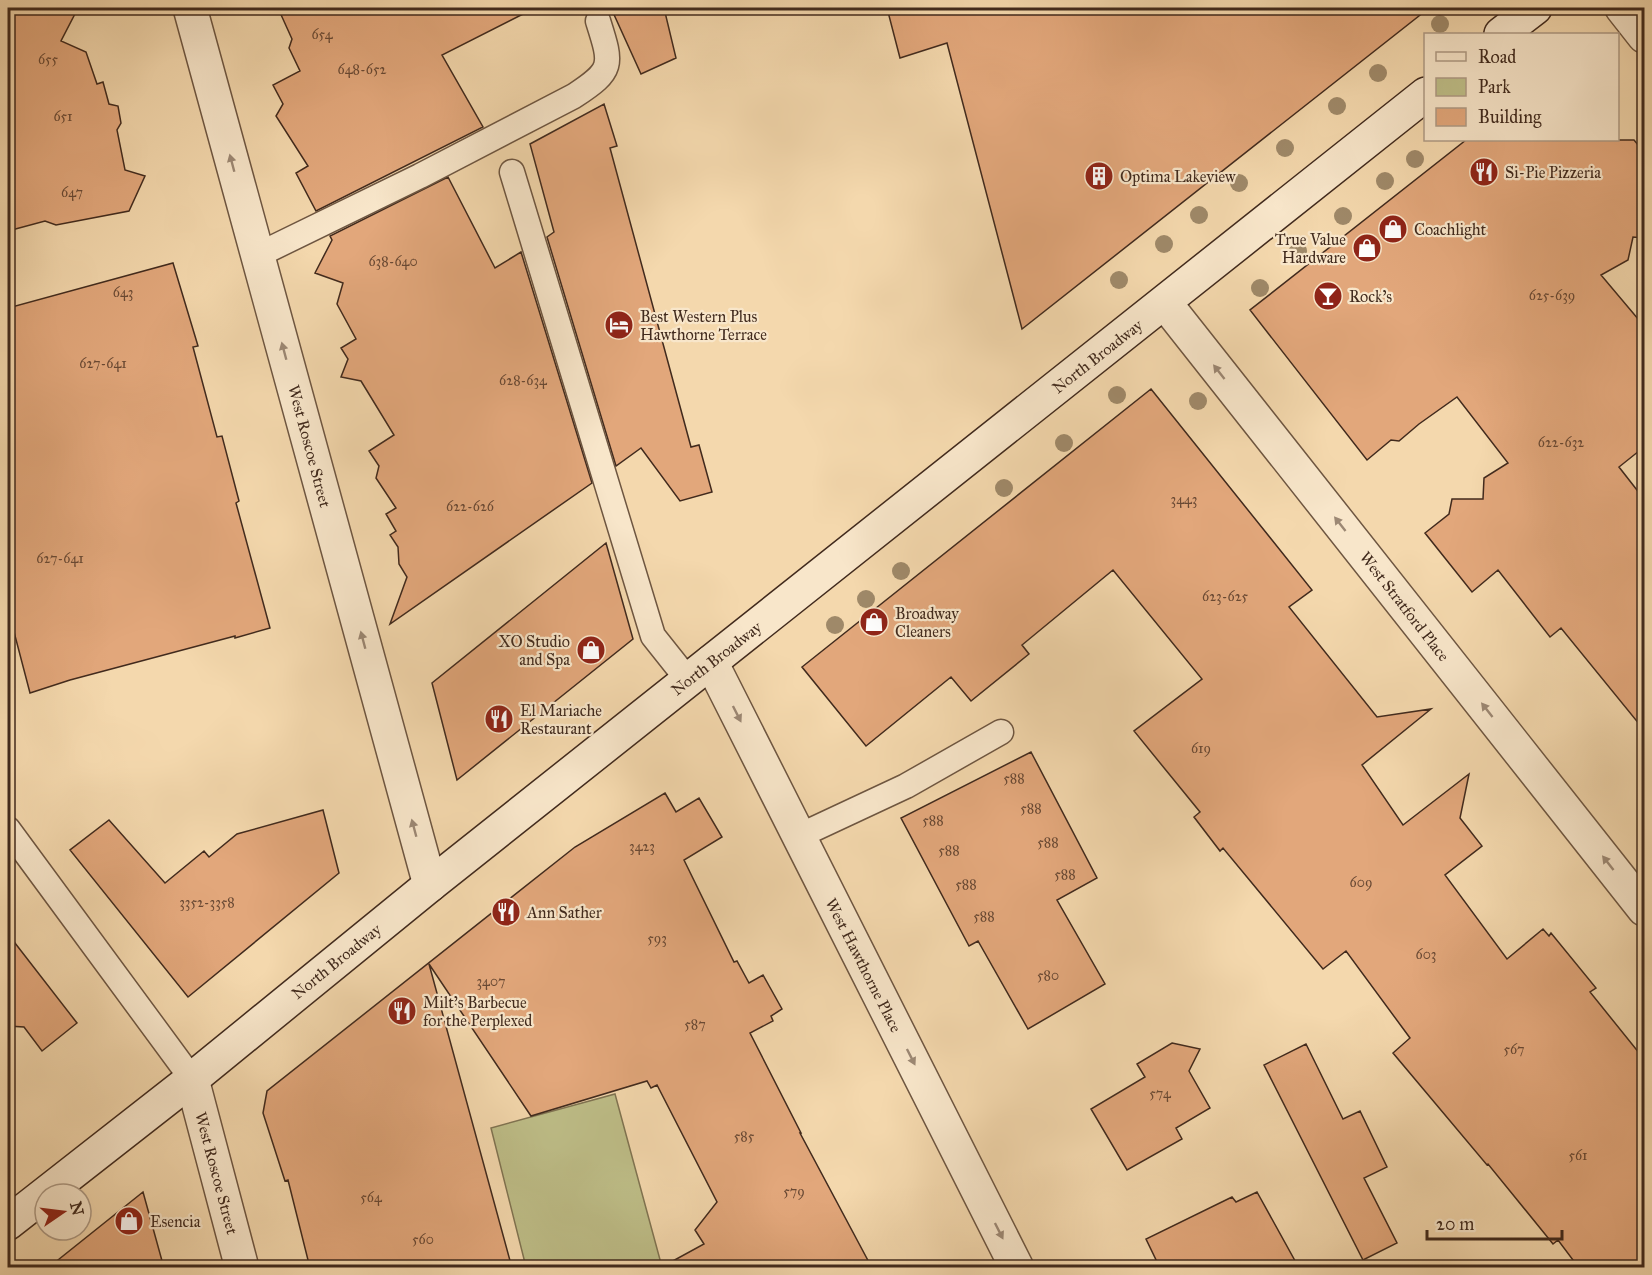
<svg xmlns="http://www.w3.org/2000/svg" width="1652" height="1275" font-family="'IM FELL Great Primer',serif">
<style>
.green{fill:#bebe88;stroke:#807452;stroke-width:1.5}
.building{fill:#e2a77b;stroke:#412a1d;stroke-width:1.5}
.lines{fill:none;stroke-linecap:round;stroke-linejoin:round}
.service-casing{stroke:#6e5641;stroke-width:27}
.minor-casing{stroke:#6e5641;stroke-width:36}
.secondary-casing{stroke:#412a1d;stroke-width:36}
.service{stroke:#f8e6ca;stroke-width:24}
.minor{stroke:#f8e6ca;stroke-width:33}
.secondary{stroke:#f8e6ca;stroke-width:33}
.tree{fill:#9f8969}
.oneway{fill:#9c8874}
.labels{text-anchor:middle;stroke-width:4.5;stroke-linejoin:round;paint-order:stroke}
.number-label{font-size:14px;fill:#694934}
.poi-label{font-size:16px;fill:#412a1d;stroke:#f8e6ca;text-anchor:start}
.street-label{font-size:16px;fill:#412a1d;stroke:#f8e6ca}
</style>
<rect width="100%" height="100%" fill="#f4d8ad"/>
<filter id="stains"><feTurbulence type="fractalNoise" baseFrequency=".00333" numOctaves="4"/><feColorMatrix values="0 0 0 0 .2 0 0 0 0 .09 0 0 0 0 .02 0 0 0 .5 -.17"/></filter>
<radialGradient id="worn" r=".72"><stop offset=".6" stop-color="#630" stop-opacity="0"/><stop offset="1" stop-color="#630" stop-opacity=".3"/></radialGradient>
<path class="green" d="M615,1094l47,173h-136l-35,-139z"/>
<path class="building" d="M8,8h70l-17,33 25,11 11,32 6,-2 6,22 9,2 3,17 -4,7 8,40 20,6 -16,35 -73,14 -11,-4 -37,10z
M278,8h257l-93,47 41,72 -167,84 -20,-38 12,-7 -32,-50 7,-12 -10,-19 27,-14 -11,-23 3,-9z
M611,8h53l12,50 -35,16z
M887,8h542l-407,321 -75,-286 -47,15z
M604,104l13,42 -7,2 81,299 8,-2 13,47 -32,9 -39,-53 -25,18 -69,-229 7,-5 -24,-88z
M1466,140h168l10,12v86l-11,-1 -5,23 -27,15 43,51v121l-25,20 25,32v231l-83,-102 -11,9 -52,-67 -26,22 -47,-59 24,-19 3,-15h31l1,-21 24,-15 -51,-66 -38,27 -20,17 -8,-1 -24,20 -117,-150z
M448,177l47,91 26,-16 71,231 -202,141 17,-47 -8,-13 -1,-17 -8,-12 6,-4 -10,-17 10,-6 -20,-30 3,-12 -10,-15 25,-16 -33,-54 -20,-4 7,-18 -7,-11 15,-9 -19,-35 6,-21 -28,-10 17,-33 -2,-4z
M173,263l25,83 -5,1 24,90 5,-1 17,65 -3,2 34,125 -35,10v-2l-165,44 -40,13 -22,-84v-301z
M1151,389l161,201 -23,17 88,110 54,-8 -69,56 41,60 66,-51 -9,44 22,28 -37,29 62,84 36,-30 6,7 2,-3 45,55 -6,4 54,67v209h-65l-21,-28 -5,4 -65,-80 -1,1 -94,-112 17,-15 -64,-87 -23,18 -100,-121 -3,3 -26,-34 6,-5 -66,-81 68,-52 -89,-109 -91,75 7,9 -58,47 -20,-24 -85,69 -64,-79z
M606,543l27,96 -176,141 -25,-97z
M1031,752l66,126 -40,22 48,84 -77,45 -50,-88 -9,5 -68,-128z
M665,793l11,19 23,-14 23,39 -38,23 50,102 3,-1 12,22 14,-8 19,34 -11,7 2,5 -23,12 51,100h-1l72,135h-212l44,-24 -9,-14 22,-28 -60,-117 -6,3 -4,-7 -116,35 -102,-152 83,304h-202l-22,-88 -3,1 -22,-68 4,-22 308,-244z
M323,810l16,63 -151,124 -118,-147 39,-30 56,63 39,-32 5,6 28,-23z
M8,934l69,89 -35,28 -18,-24 -16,-1z
M1172,1043l28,6 -11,22 21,37 -34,20 6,11 -55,31 -36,-61 54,-32 -8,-13z
M1306,1044l37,75 17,-8 27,56 -23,11 33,65 -34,17 -99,-195z
M143,1192l21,76h-116z
M1257,1192l42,76h-139l-14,-29 86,-42 4,5z"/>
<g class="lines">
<g class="service-casing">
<path id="service" d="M512,172l141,464 35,44
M258,255l162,-79 154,-80c40,-26 38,-31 24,-75
M8,829l184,250
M799,836l107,-50 95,-54"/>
</g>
<g class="minor-casing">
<path id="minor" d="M190,8l240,877
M1622,8l22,28
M1165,303l479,606
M711,662l306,606
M192,1079l50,189"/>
</g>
<g class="secondary-casing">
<path id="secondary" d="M1501,34l34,-26
M8,1223l184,-144 238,-194 996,-791"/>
</g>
<use href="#service" class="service"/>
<use href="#minor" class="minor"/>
<use href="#secondary" class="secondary"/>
</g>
<g class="tree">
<circle cx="1440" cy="24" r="9"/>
<circle cx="1378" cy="73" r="9"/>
<circle cx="1337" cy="106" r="9"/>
<circle cx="1285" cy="148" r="9"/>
<circle cx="1415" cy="159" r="9"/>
<circle cx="1385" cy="181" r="9"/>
<circle cx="1239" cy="183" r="9"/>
<circle cx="1199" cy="215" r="9"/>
<circle cx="1343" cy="216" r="9"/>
<circle cx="1164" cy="244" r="9"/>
<circle cx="1298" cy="251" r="9"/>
<circle cx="1119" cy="280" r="9"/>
<circle cx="1260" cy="288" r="9"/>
<circle cx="1117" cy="395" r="9"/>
<circle cx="1198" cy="401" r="9"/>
<circle cx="1064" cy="443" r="9"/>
<circle cx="1004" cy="488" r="9"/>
<circle cx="901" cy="571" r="9"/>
<circle cx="866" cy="599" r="9"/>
<circle cx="835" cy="625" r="9"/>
</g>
<defs><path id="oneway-solid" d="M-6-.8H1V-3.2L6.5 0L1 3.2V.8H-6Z" transform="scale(1.5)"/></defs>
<g class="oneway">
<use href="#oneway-solid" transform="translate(232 163) rotate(-105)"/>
<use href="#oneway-solid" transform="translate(284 351) rotate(-105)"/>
<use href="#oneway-solid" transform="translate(1219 372) rotate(-128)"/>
<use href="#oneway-solid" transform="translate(1340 524) rotate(-128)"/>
<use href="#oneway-solid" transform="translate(363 640) rotate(-105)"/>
<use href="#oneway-solid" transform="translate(1487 710) rotate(-128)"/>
<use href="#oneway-solid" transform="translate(737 714) rotate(63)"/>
<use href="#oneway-solid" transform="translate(414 828) rotate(-105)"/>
<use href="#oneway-solid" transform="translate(1608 863) rotate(-128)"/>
<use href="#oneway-solid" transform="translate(911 1057) rotate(63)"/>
<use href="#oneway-solid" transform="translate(999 1231) rotate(63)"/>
</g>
<defs>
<g id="restaurant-disc" transform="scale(1.5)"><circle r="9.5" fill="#8f2418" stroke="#f8e6ca"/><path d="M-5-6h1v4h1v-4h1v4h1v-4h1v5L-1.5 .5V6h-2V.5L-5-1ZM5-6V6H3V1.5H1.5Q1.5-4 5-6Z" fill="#fff"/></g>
<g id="building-disc" transform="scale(1.5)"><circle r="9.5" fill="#8f2418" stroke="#f8e6ca"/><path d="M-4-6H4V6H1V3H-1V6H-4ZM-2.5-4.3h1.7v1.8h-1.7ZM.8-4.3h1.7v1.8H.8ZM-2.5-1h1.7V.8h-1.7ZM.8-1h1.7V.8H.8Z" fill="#fff"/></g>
<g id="shop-disc" transform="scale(1.5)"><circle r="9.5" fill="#8f2418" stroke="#f8e6ca"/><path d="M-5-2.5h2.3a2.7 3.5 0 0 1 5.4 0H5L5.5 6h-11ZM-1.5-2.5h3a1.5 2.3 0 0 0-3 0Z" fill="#fff"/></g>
<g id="bar-disc" transform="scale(1.5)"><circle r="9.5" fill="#8f2418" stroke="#f8e6ca"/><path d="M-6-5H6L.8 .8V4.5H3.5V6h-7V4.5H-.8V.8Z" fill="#fff"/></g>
<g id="hotel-disc" transform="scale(1.5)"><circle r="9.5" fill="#8f2418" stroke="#f8e6ca"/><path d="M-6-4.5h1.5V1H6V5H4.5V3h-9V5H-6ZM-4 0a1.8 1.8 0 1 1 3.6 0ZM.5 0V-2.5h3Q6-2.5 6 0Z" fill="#fff"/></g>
</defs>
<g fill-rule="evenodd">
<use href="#restaurant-disc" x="1484" y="172"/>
<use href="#building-disc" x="1099" y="176"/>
<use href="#shop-disc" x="1393" y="229"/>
<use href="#shop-disc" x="1367" y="248"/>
<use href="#bar-disc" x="1328" y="296"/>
<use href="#hotel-disc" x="619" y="325"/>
<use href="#shop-disc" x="874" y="622"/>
<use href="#shop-disc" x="591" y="650"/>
<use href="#restaurant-disc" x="499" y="719"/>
<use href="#restaurant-disc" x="506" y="912"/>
<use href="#restaurant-disc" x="402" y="1011"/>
<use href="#shop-disc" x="129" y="1221"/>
</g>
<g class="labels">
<g class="number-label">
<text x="322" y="39">654</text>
<text x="48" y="64">655</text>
<text x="362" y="74">648-652</text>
<text x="63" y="121">651</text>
<text x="72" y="197">647</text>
<text x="393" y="266">638-640</text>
<text x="123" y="297">643</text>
<text x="1552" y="300">625-639</text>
<text x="103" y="368">627-641</text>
<text x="523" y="385">628-634</text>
<text x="1561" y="447">622-632</text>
<text x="1184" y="504">3443</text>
<text x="470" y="511">622-626</text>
<text x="60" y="563">627-641</text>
<text x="1225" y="601">623-625</text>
<text x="1201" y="753">619</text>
<text x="1014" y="783">588</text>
<text x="1031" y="813">588</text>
<text x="933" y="825">588</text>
<text x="1048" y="847">588</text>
<text x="642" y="851">3423</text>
<text x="949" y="855">588</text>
<text x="1065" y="879">588</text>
<text x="1361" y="887">609</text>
<text x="966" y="889">588</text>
<text x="207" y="907">3352-3358</text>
<text x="984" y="921">588</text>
<text x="657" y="943">593</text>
<text x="1426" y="959">603</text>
<text x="1048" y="980">580</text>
<text x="491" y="986">3407</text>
<text x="695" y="1029">587</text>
<text x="1514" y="1054">567</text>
<text x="1160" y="1098">574</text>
<text x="744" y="1141">585</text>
<text x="1578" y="1160">561</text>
<text x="794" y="1196">579</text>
<text x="371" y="1202">564</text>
<text x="423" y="1244">560</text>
</g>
<g class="poi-label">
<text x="1505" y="178">Si-Pie Pizzeria</text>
<text x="1120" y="182">Optima Lakeview</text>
<text x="1414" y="235">Coachlight</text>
<text x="1346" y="245" text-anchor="end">True Value<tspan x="1346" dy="18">Hardware</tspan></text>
<text x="1349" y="302">Rock's</text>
<text x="640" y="322">Best Western Plus<tspan x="640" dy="18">Hawthorne Terrace</tspan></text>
<text x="895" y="619">Broadway<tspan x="895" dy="18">Cleaners</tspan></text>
<text x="570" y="647" text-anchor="end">XO Studio<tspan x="570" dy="18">and Spa</tspan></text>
<text x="520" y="716">El Mariache<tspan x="520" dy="18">Restaurant</tspan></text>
<text x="527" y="918">Ann Sather</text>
<text x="423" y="1008">Milt's Barbecue<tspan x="423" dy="18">for the Perplexed</tspan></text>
<text x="150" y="1227">Esencia</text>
</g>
<g class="street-label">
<text transform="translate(1097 356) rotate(-38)" y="6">North Broadway</text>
<text transform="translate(310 446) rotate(75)" y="6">West Roscoe Street</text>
<text transform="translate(1405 606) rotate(52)" y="6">West Stratford Place</text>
<text transform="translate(716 658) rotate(-38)" y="6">North Broadway</text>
<text transform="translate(336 961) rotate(-39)" y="6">North Broadway</text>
<text transform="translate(864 965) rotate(63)" y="6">West Hawthorne Place</text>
<text transform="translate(217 1173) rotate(75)" y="6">West Roscoe Street</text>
</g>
</g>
<rect width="1652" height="1275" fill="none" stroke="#f4d8ad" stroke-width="30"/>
<rect x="9" y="9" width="1634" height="1257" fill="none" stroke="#412a1d" stroke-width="3"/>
<rect x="15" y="15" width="1622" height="1245" fill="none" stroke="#412a1d" stroke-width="1.5"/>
<rect x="1424" y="33" width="195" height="108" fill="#f8e6ca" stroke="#af9b85" stroke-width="1.5"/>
<rect x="1436" y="52" width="30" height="9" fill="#f8e6ca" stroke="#af9b85" stroke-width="1.5"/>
<text x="1478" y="63" font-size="18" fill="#412a1d">Road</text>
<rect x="1436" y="78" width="30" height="18" fill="#bebe88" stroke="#af9b85" stroke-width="1.5"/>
<text x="1478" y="93" font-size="18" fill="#412a1d">Park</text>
<rect x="1436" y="108" width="30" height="18" fill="#e2a77b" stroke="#af9b85" stroke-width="1.5"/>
<text x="1478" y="123" font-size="18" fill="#412a1d">Building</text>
<g transform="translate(63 1212) rotate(76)"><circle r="28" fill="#f8e6ca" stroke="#af9b85" stroke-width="1.5"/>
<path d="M0-4.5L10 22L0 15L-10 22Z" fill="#8f2418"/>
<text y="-9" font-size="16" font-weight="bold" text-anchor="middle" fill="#412a1d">N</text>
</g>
<path d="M1427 1230v9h135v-9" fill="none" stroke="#412a1d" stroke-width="3"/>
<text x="1436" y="1230" font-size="18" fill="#412a1d" stroke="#f8e6ca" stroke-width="4.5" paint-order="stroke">20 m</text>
<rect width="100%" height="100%" filter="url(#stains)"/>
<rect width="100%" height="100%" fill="url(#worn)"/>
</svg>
